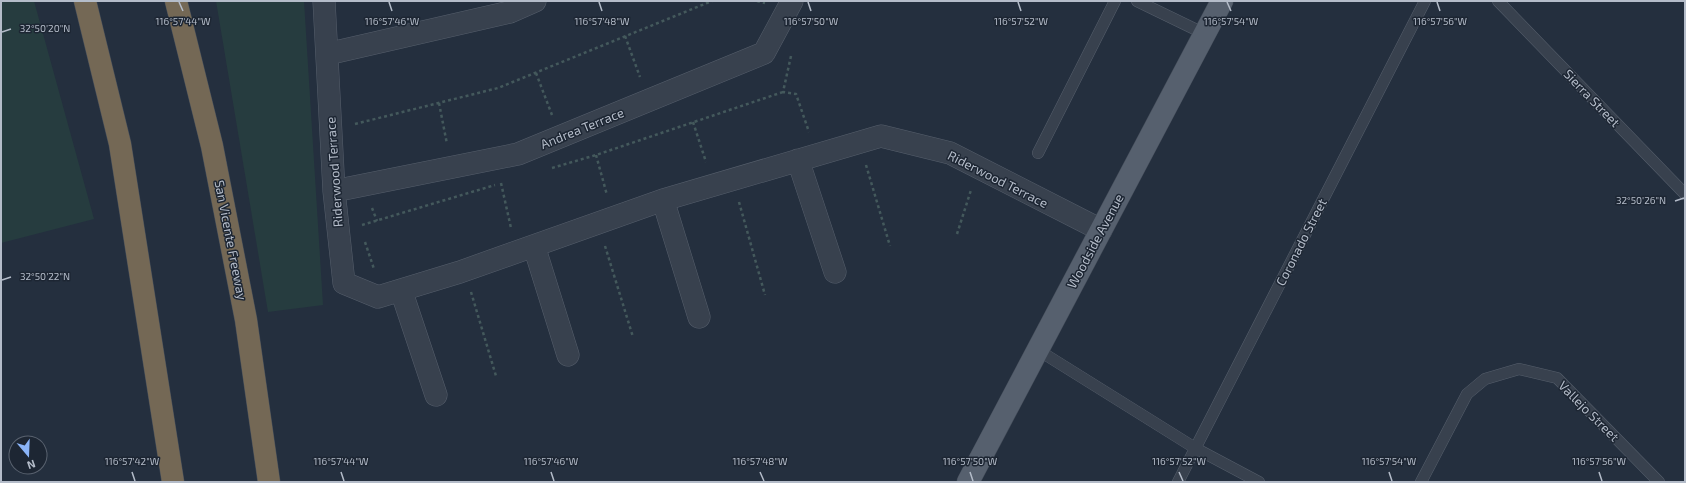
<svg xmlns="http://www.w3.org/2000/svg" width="1686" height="483" font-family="'Exo 2',sans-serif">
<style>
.green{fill:#263c3f}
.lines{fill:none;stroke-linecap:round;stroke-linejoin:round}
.lane-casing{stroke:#565f6c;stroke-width:12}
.street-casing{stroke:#565f6c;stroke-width:23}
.primary-casing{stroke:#414a57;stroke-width:23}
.highway-casing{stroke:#434c59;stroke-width:23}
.path{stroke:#44595c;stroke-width:2.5;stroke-dasharray:3 3;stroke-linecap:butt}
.lane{stroke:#38414e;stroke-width:11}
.street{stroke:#38414e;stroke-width:22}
.primary{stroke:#56606e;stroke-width:22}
.highway{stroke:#746855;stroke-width:22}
.ticks{fill:none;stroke:#b4bcc9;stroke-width:1.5}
.labels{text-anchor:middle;stroke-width:3;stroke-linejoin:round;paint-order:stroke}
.street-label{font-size:13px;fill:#b4bcc9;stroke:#1d2633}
.ticks-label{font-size:10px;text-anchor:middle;fill:#b4bcc9;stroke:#1d2633;stroke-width:3;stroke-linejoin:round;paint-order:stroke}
</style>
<rect width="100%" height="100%" fill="#242f3e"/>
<path class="green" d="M1,1h33l60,218 -93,24z
M216,1h88l19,304 -55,7z"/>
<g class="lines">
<g class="lane-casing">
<path id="lane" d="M1137,1l68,33
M1498,1l187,193
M1038,153l77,-152
M1038,350l157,98 64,34
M1178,482l247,-481
M1421,482l46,-88 18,-15 34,-10 38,9 102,104"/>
</g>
<g class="street-casing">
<path id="street" d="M324,1l10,190 10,92 34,14 82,-25 203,-72 218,-64 69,17 151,77
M327,54l183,-42 25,-11
M798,160l37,112
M334,191l184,-37 246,-101 28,-52
M663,200l36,117
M534,246l34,109
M401,290l35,105"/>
</g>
<g class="primary-casing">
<path id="primary" d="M968,482l254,-481"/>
</g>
<g class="highway-casing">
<path id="highway" d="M85,1l35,143 53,338
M176,1l36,145 34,174 23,162"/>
</g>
<path class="path" d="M757,1l8,2
M625,36l15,41
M791,56l-8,36 13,2 13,38
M536,73l16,42
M439,103l8,41
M693,122l13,40
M355,124l143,-36 214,-87
M596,155l11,40
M866,165l24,81
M552,168l44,-13 187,-63
M501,183l10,45
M739,202l26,93
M372,208l5,13
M362,225l133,-40
M957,234l14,-44
M365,242l9,27
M605,246l28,91
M471,292l25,84"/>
<use href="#lane" class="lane"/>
<use href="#street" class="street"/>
<use href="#primary" class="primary"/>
<use href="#highway" class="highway"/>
</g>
<path class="ticks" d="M179,2l4,9M389,2l3,9M599,2l3,9M808,2l3,9M1018,2l3,9M1227,2l4,9M1437,2l3,9M2,32l9,-3M1675,201l9,-3M2,280l9,-3M132,472l3,9M341,472l3,9M551,472l3,9M760,472l4,9M970,472l3,9M1179,472l4,9M1389,472l3,9M1599,472l3,9"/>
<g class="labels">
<g class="street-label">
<text transform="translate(1592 98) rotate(46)" y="5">Sierra Street</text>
<text transform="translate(582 128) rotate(-22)" y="5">Andrea Terrace</text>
<text transform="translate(334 172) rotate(-94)" y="5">Riderwood Terrace</text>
<text transform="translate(998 179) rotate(27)" y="5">Riderwood Terrace</text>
<text transform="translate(231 240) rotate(79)" y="5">San Vicente Freeway</text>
<text transform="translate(1095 241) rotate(-62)" y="5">Woodside Avenue</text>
<text transform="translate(1301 242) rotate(-63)" y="5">Coronado Street</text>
<text transform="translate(1589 411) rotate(45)" y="5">Vallejo Street</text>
</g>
</g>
<g class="ticks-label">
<text x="183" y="25">116°57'44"W</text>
<text x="392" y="25">116°57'46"W</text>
<text x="602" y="25">116°57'48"W</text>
<text x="811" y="25">116°57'50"W</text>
<text x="1021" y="25">116°57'52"W</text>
<text x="1231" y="25">116°57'54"W</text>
<text x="1440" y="25">116°57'56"W</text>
<text x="45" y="32">32°50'20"N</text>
<text x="1641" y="204">32°50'26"N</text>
<text x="45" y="280">32°50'22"N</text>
<text x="132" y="465">116°57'42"W</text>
<text x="341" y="465">116°57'44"W</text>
<text x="551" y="465">116°57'46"W</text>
<text x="760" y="465">116°57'48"W</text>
<text x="970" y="465">116°57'50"W</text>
<text x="1179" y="465">116°57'52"W</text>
<text x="1389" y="465">116°57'54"W</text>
<text x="1599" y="465">116°57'56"W</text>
</g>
<rect width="1686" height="483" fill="none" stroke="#b4bcc9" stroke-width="4"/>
<g transform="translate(28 455) rotate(161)"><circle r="19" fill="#1d2633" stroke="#59626f"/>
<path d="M0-3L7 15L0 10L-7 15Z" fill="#8ab4f8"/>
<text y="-6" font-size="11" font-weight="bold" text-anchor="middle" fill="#b4bcc9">N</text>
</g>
</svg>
